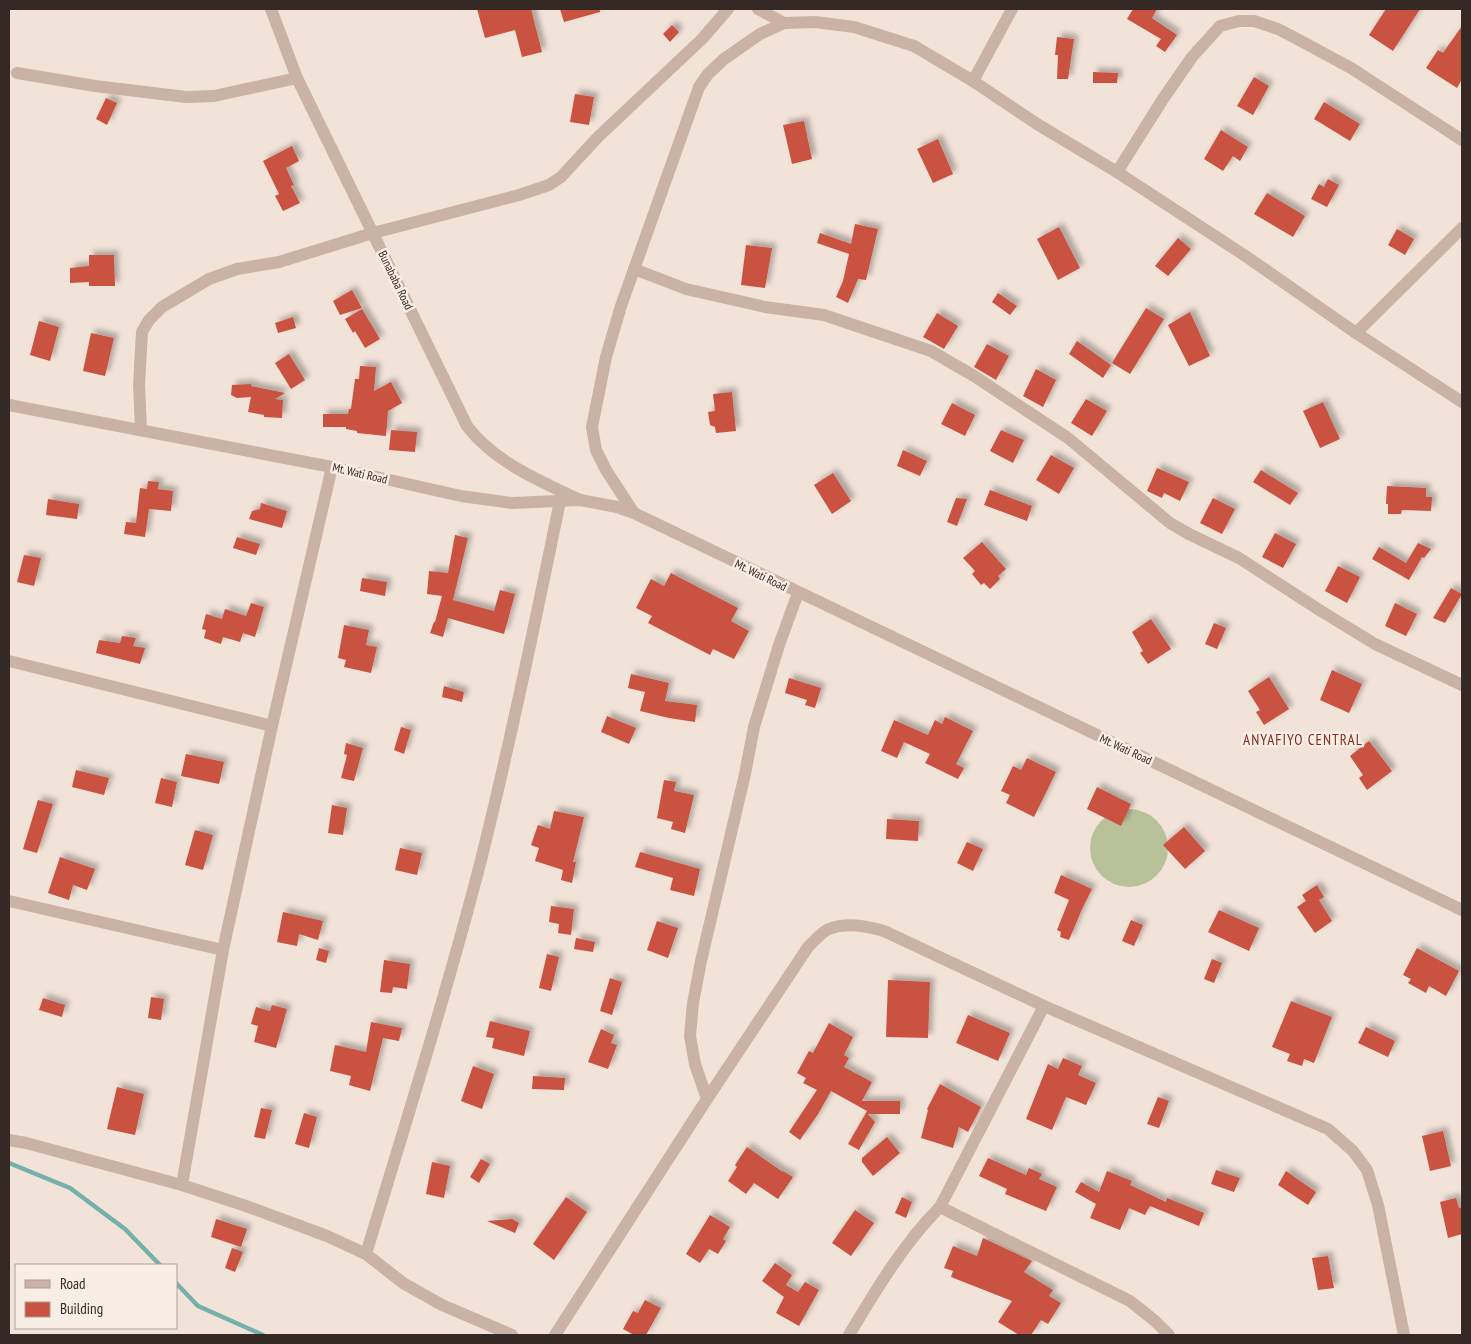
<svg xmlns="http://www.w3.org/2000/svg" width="1471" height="1344" font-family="'PT Sans Narrow',sans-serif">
	<defs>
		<filter id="shadow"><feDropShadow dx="4.5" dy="-4.5" stdDeviation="2.5" flood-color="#0004"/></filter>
	</defs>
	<rect width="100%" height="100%" fill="#f2e3d9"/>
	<circle fill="#b8c199" cx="1129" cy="848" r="39"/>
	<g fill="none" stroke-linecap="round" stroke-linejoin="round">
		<g stroke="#77afab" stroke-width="4.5">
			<path d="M9 1163 70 1188 125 1229 160 1265"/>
			<path d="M176 1283 198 1306 263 1335"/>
		</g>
	</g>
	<g fill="#c95240" filter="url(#shadow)">
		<path d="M477 9H531L542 52 522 57 515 30 485 38Z"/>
		<path d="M560 9H600V12L564 22Z"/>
		<path d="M1133 9H1157L1152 18 1177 35 1165 52 1156 46 1161 39 1127 19Z"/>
		<path d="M1386 9H1420L1393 51 1369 35Z"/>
		<path d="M672 25 679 32 670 42 663 34Z"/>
		<path d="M1462 26V79L1457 88 1426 68 1438 50 1443 53Z"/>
		<path d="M1057 37 1074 39 1068 79H1057L1058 55H1055Z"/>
		<path d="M1093 72 1118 73 1117 83H1093Z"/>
		<path d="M1254 77 1269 86 1253 115 1237 106Z"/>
		<path d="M575 94 594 97 589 125 570 122Z"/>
		<path d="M106 98 117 103 107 125 96 119Z"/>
		<path d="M1324 102 1360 124 1350 141 1314 119Z"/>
		<path d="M804 121 812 159 792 164 783 125Z"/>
		<path d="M1221 130 1248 147 1240 161 1233 156 1223 171 1204 159Z"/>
		<path d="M938 139 953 174 933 183 917 149Z"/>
		<path d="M292 146 299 161 286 168 294 185 291 186 300 203 283 211 275 196 279 194 263 161Z"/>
		<path d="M1328 179 1339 185 1327 207 1311 199 1319 184 1324 187Z"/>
		<path d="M1267 193 1305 216 1293 237 1254 214Z"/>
		<path d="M855 224 878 229 866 280 858 279 848 303 836 297 843 281 849 254 817 243 820 233 851 244Z"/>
		<path d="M1059 227 1080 268 1058 280 1037 239Z"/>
		<path d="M1397 229 1414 239 1405 255 1388 245Z"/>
		<path d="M1178 238 1191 249 1168 276 1155 266Z"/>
		<path d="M746 245 772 248 765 288 741 285Z"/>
		<path d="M89 255H114L115 286H89V282L70 283V268L89 266Z"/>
		<path d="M352 290 362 308 340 315 333 301Z"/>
		<path d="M998 293 1017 306 1010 315 992 302Z"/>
		<path d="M1146 308 1164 319 1130 374 1112 363Z"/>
		<path d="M362 309 380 339 365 348 355 331 353 333 345 319Z"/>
		<path d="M1190 312 1210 356 1189 366 1168 325Z"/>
		<path d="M937 313 958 326 944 349 923 337Z"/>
		<path d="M293 317 296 328 278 333 275 323Z"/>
		<path d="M39 321 59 327 50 361 30 355Z"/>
		<path d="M91 333 114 338 105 376 83 371Z"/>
		<path d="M1077 341 1111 365 1103 378 1069 354Z"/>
		<path d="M987 344 1009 356 996 380 974 367Z"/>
		<path d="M289 354 305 380 291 389 275 363Z"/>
		<path d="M360 366 376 367 374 391 391 382 402 403 388 411 386 436 357 433V431L346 429V427H323V414H348L349 409H351L355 379H359Z"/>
		<path d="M1036 369 1056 380 1043 407 1023 396Z"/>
		<path d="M251 384V386L285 393 275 399 283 400 282 418 264 417V415L248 412 251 397 237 398 231 395 232 385Z"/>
		<path d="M732 392 736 431 716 433 715 427 710 425 708 412 715 411 713 394Z"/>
		<path d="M1086 399 1107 411 1092 436 1071 423Z"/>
		<path d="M1323 402 1340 439 1320 448 1303 411Z"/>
		<path d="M952 403 975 415 965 436 941 424Z"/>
		<path d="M391 430 417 432 415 452 389 450Z"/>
		<path d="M1001 430 1024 440 1013 463 990 451Z"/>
		<path d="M903 450 927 461 920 476 897 466Z"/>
		<path d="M1051 455 1074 468 1059 494 1036 480Z"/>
		<path d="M1157 468 1189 482 1180 501 1164 493 1162 498 1147 491Z"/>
		<path d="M1261 470 1298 493 1290 505 1253 482Z"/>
		<path d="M833 473 851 501 832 514 814 485Z"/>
		<path d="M148 481 159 482 158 489 173 491 171 511 149 509 145 537 124 534 126 522 136 523 140 488 147 489Z"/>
		<path d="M1387 486 1426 488V497H1432L1431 511 1402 510 1401 514H1388V504H1386Z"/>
		<path d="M990 490 1032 506 1027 521 984 505Z"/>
		<path d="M956 498 967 499 957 526 947 522Z"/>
		<path d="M1213 498 1235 509 1222 534 1200 523Z"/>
		<path d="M48 499 79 504 77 519 46 515Z"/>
		<path d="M261 503 287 511 282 528 249 519 252 511 260 509Z"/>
		<path d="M1275 533 1296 544 1283 568 1262 557Z"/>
		<path d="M455 535 468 538 453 600 494 611 500 590 515 594 504 634 448 618 443 637 430 633 434 622H435L442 596 427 594 429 571 448 573Z"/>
		<path d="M237 537 260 544 256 555 233 548Z"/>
		<path d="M982 542 1006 569 998 576 1000 579 990 589 984 583 981 585 972 574 975 571 963 558Z"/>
		<path d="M1418 543 1431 549 1424 558 1422 557 1409 580 1372 559 1379 547 1406 563Z"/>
		<path d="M24 555 41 558 34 586 17 582Z"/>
		<path d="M1338 566 1360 577 1347 603 1325 591Z"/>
		<path d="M671 573 738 608 731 621 749 631 734 659 713 649 710 655 648 623 652 616 636 608 651 579 664 586Z"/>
		<path d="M362 578 387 582 385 596 360 591Z"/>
		<path d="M1451 588 1462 594 1445 623 1433 618Z"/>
		<path d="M251 603 264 607 255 637 243 633 240 642 223 637 221 644 204 638 206 630 202 629 206 614 222 619 225 609 246 616Z"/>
		<path d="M1395 603 1417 614 1406 636 1385 626Z"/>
		<path d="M1151 619 1171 649 1148 664 1140 653 1143 651 1132 632Z"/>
		<path d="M1214 623 1226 628 1217 649 1205 644Z"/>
		<path d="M344 625 369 630 366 645 377 647 371 673 344 667 346 660 338 658Z"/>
		<path d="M122 636 136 638 133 646 145 648 140 664 96 653 99 640 120 643Z"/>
		<path d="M1332 670 1362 684 1349 713 1320 700Z"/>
		<path d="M631 674 669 683 665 701 697 705 695 722 669 718 640 711 645 692 628 688Z"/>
		<path d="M1269 677 1289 709 1264 725 1256 712 1260 710 1248 691Z"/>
		<path d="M789 678 821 688 815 708 805 705 807 700 785 693Z"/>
		<path d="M444 686 464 692 462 702 442 697Z"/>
		<path d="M607 716 636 728 629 744 601 732Z"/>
		<path d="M945 717 973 731 956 764 964 768 958 779 925 763 930 754 904 742 897 758 881 751 894 720 928 735 935 720 942 724Z"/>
		<path d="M401 727 411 730 404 754 394 750Z"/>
		<path d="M1369 741 1392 771 1367 790 1359 778 1363 775 1350 756Z"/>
		<path d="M346 743 363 748 354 781 341 778 347 755 344 754Z"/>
		<path d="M186 754 224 762 219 784 181 776Z"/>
		<path d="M1027 758 1056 772 1034 817 1006 803 1010 795 1001 791 1013 766 1021 770Z"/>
		<path d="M76 770 109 778 104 795 72 787Z"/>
		<path d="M161 778 177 782 172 807 155 803Z"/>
		<path d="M664 780 676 782 674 791 694 795 685 833 671 829 673 822 657 818Z"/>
		<path d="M1097 787 1131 804 1121 826 1087 809Z"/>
		<path d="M38 800 53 804 37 853 23 849Z"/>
		<path d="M332 805 347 808 343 835 328 833Z"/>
		<path d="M554 811 584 817 573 862H576L572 883 561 880 563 870 535 861 539 848 531 845 538 825 550 829Z"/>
		<path d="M887 819 919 821 918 841 886 839Z"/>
		<path d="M1184 827 1205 851 1185 869 1163 845Z"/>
		<path d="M195 830 213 835 203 870 185 865Z"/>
		<path d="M967 842 983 849 973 871 957 863Z"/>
		<path d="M400 848 422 853 417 875 395 870Z"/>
		<path d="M640 852 700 869 694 896 670 890 673 878 635 867Z"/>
		<path d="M60 857 95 869 87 890 73 885 69 900 48 893Z"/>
		<path d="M1061 875 1092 889 1082 909 1069 940 1060 937 1061 932 1057 930 1069 900 1054 893Z"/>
		<path d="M1317 885 1324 897 1319 900 1332 921 1315 933 1297 907 1306 901 1302 895Z"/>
		<path d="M551 906 574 909 571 935 558 933 559 924 549 922Z"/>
		<path d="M1219 910 1259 928 1249 951 1208 932Z"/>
		<path d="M283 912 323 921 318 940 299 934 297 946 277 942Z"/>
		<path d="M1131 920 1143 925 1134 946 1122 941Z"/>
		<path d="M657 921 678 928 668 958 647 950Z"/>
		<path d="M576 938 595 942 593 952 574 949Z"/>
		<path d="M319 948 329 951 326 963 316 960Z"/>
		<path d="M1417 948 1459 971 1446 996 1429 986 1426 993 1408 983 1411 979 1403 975Z"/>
		<path d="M547 954 559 957 551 991 539 988Z"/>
		<path d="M1212 959 1222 963 1214 983 1204 979Z"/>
		<path d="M384 960 410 964 407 989 393 987 392 993 380 992Z"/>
		<path d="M610 978 622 982 612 1015 600 1011Z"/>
		<path d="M888 980 930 982 928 1038 886 1037Z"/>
		<path d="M151 997 164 999 161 1020 148 1018Z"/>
		<path d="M43 998 65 1005 62 1017 39 1010Z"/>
		<path d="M1291 1001 1332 1017 1314 1063 1304 1059 1302 1066 1287 1061 1290 1054 1272 1047Z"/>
		<path d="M272 1005 287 1009 276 1048 254 1042 258 1026 251 1024 256 1007 270 1011Z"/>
		<path d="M968 1015 1010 1033 998 1061 956 1043Z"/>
		<path d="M490 1021 530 1031 524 1056 492 1048 494 1038 486 1037Z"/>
		<path d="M371 1022 402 1028 399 1041 383 1038 370 1091 349 1085 351 1076 330 1071 335 1045 366 1052Z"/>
		<path d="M829 1023 853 1037 844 1055 849 1058 844 1067 872 1082 862 1101H900V1114H868L875 1122 859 1150 848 1144 867 1111 831 1091 818 1114 800 1140 789 1132 817 1090 803 1083 806 1078 797 1073 809 1051 813 1053Z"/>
		<path d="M1366 1027 1395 1041 1388 1057 1358 1043Z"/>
		<path d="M601 1029 614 1035 611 1043 617 1045 608 1069 588 1062Z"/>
		<path d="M1063 1058 1082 1066 1078 1075 1096 1083 1086 1105 1066 1097 1052 1130 1026 1119 1048 1064 1058 1069Z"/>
		<path d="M473 1066 494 1074 482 1109 461 1101Z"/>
		<path d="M533 1076 565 1078 564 1090 532 1089Z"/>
		<path d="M940 1084 981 1107 968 1132 959 1127 953 1148 921 1138 928 1110 927 1109Z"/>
		<path d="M117 1087 144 1094 135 1135 107 1129Z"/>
		<path d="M1158 1097 1169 1101 1159 1128 1147 1124Z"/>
		<path d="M261 1108 272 1110 265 1139 254 1137Z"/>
		<path d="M304 1113 317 1117 309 1148 295 1144Z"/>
		<path d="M1443 1131 1451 1166 1430 1171 1422 1136Z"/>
		<path d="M887 1137 900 1153 873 1176 862 1162V1158Z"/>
		<path d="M747 1147 783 1172V1171L793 1177 778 1199 754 1183 746 1194 728 1181 737 1167 735 1165Z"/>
		<path d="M988 1158 1026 1175 1029 1168 1042 1174 1039 1179 1057 1187 1046 1211 1005 1194 1007 1189 979 1176Z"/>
		<path d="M481 1159 490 1164 479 1183 470 1177Z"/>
		<path d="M432 1162 450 1166 444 1198 426 1194Z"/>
		<path d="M1216 1170 1240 1178 1234 1192 1211 1184Z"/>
		<path d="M1107 1171 1132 1181 1130 1185 1166 1202 1167 1198 1204 1213 1199 1226 1150 1206 1145 1215 1129 1208 1120 1230 1090 1218 1096 1204 1075 1192 1081 1182 1099 1192Z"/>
		<path d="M1286 1171 1316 1192 1308 1205 1278 1185Z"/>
		<path d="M566 1197 587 1212 554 1260 533 1244Z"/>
		<path d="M902 1197 912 1202 906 1218 895 1213Z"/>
		<path d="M1456 1198 1459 1208H1462V1234L1448 1238 1440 1202Z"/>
		<path d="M855 1210 874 1223 851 1256 832 1243Z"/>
		<path d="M710 1215 730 1227 723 1239 726 1241 718 1254 709 1249 700 1263 686 1254Z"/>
		<path d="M216 1219 247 1229 241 1247 211 1237Z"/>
		<path d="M512 1219 519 1223 515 1233 487 1221Z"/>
		<path d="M983 1238 1032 1261 1024 1272 1053 1290 1049 1296 1061 1303 1048 1324 1041 1320 1031 1335H1019L998 1322 1012 1301 951 1277 953 1271 944 1268 953 1246 977 1256Z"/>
		<path d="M232 1248 243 1252 235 1272 225 1268Z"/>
		<path d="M1328 1256 1334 1288 1318 1290 1312 1258Z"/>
		<path d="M775 1263 792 1275 786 1285 798 1292 805 1282 819 1290 799 1326 776 1313 784 1297 762 1281Z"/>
		<path d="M645 1300 661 1308 646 1335H634L623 1329 633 1311 638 1313Z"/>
	</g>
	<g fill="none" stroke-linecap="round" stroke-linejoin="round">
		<g stroke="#cab2a5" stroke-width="12">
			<path d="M271 9 297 78 467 426C494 462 540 481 580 500"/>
			<path d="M758 9 784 23"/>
			<path d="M17 73 95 86 186 97 214 96 297 78"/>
			<path d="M973 81 1012 9"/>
			<path d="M1117 172 1163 99 1192 57 1220 26 1239 21H1254L1278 29 1301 41 1351 68 1462 140"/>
			<path d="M634 269 686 289 765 307 824 315 931 351 974 376 1068 438 1170 523 1189 534 1239 558 1321 611 1375 644 1462 685"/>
			<path d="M1356 333 1462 228"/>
			<path d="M9 405 332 467 461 496 512 503 580 500 617 507 634 513 1462 910"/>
			<path d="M141 430 139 385 142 332 149 320 162 307 209 279 237 269 279 262 373 233 519 195 549 185 561 177 598 137 702 39 728 9"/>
			<path d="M634 513 606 470 596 450 592 427 606 357 621 306 699 87 708 74 724 59 760 34 784 23 815 22 854 27 914 46 973 81 1037 124 1117 172 1247 257 1356 333 1462 402"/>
			<path d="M9 661 272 726"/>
			<path d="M9 901 223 950"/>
			<path d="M707 1099 695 1064 690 1036 693 1003 701 961 745 774 754 727 779 645 798 593"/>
			<path d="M9 1140 26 1143 182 1185 246 1206 327 1236 366 1254 403 1283 442 1305 512 1335"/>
			<path d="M182 1185 223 950 272 726 332 467"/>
			<path d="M940 1207 1130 1301 1155 1321 1169 1335"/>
			<path d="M366 1254C405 1125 446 995 480 864 510 744 535 623 560 501"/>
			<path d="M555 1335 707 1099 808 947C814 941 822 932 829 929 847 922 866 926 884 931L1044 1006 1328 1129 1353 1151 1367 1170 1378 1205 1404 1335"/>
			<path d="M849 1335C876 1290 903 1244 940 1207L1044 1006"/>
		</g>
	</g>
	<g text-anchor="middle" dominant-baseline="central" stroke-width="5" stroke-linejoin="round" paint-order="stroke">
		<g font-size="12" fill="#352926" stroke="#f9eee5">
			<text transform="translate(396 280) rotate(64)">Bunababa Road</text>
			<text transform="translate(360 473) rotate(13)">Mt. Wati Road</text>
			<text transform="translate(761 575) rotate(26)">Mt. Wati Road</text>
			<text transform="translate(1126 749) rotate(25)">Mt. Wati Road</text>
		</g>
		<g font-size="15" letter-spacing="1" fill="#862b1e" stroke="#f9eee5">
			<text x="1303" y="739">ANYAFIYO CENTRAL</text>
		</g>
	</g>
	<rect width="1471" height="1344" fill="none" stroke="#352926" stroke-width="20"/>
	<rect x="15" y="1264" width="162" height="65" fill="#f9eee5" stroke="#ab9f99"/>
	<rect x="25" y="1280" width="25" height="8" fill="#cab2a5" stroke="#ab9f99"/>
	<text x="60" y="1289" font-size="15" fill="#352926">Road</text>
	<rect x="25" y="1302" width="25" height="15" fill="#c95240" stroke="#ab9f99"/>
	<text x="60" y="1314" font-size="15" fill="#352926">Building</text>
</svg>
